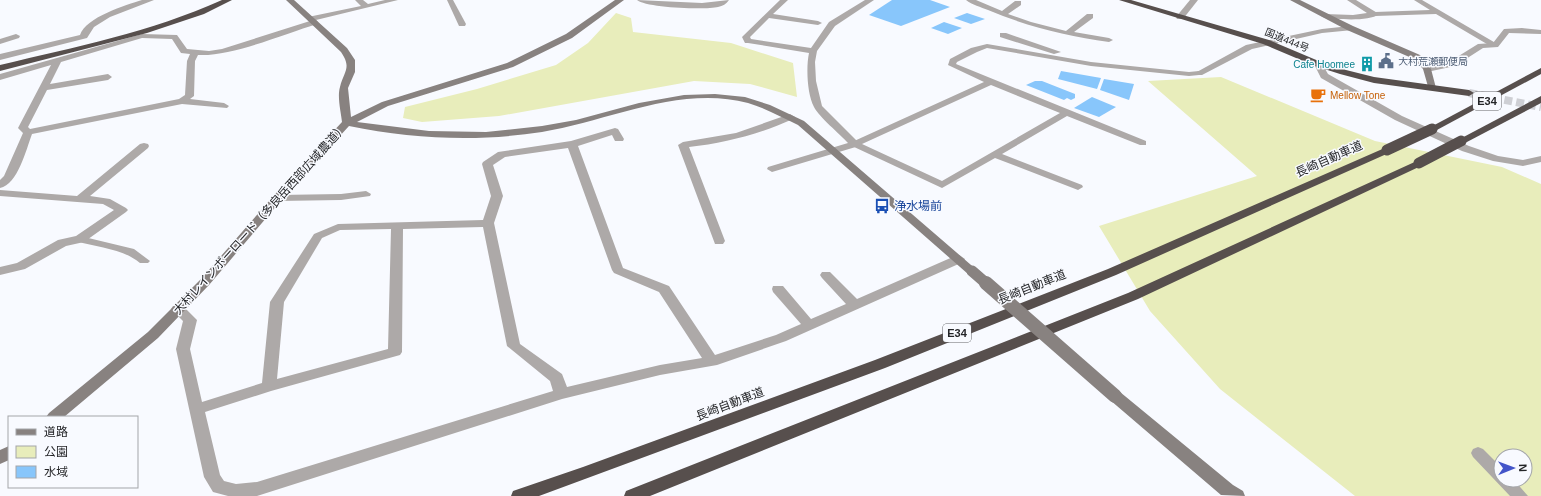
<svg xmlns="http://www.w3.org/2000/svg" width="1541" height="496" font-family="Helvetica,'Noto Sans JP',sans-serif">
	<rect width="100%" height="100%" fill="#f8faff"/>
	<g fill="#e8edbb" fill-rule="evenodd">
		<path d="M616 13 631 18 633 32 731 43 793 63 797 97 750 84 694 81 499 116 422 122 403 118 405 107 477 89 556 65 588 43Z"/>
		<path d="M1221 77 1375 141 1502 167 1541 184V496H1355L1220 389 1150 311 1099 226 1257 176 1148 81ZM1501 456H1525V480H1501Z"/>
	</g>
	<g fill="#88c6fb">
		<path d="M892 0H930L950 7 901 26 869 15Z"/>
		<path d="M967 13 985 19 971 24 954 18Z"/>
		<path d="M944 22 962 28 948 34 931 28Z"/>
		<path d="M1061 71 1101 78 1097 89 1058 79Z"/>
		<path d="M1104 79 1134 84 1129 100 1100 90Z"/>
		<path d="M1035 81H1042L1075 94V98L1071 100 1067 98 1064 100 1026 85Z"/>
		<path d="M1092 97 1116 107 1099 117 1074 108Z"/>
	</g>
	<g fill="none" stroke-linecap="round" stroke-linejoin="round">
		<path stroke="#cecfd4" stroke-width="8" stroke-dasharray="8 4" stroke-linecap="butt" d="M1469 93 1541 107"/>
		<g fill="#ada9a8" fill-rule="evenodd">
			<path d="M447 0H453L466 24 465 26H459Z"/>
			<path d="M1414 0H1422L1499 45 1492 47 1436 14 1375 16 1372 14 1375 12 1430 10Z"/>
			<path d="M1000 33H1006L1061 52 1054 54 1000 37Z"/>
			<path d="M987 44 1091 62 1189 72 1199 71 1203 73 1199 75 1189 76 1091 66 987 48 977 52 957 62 956 64 1146 141V145H1140L1067 116 1002 154 1082 185 1083 187 1078 190 995 158 942 188 852 146V142L984 82 948 65 950 59 971 48ZM991 85 1060 113 942 181 862 144Z"/>
			<path d="M80 236 134 249 150 261 148 263H140C122 248 98 248 76 241L75 239 76 237Z"/>
			<path d="M1478 447 1483 449 1501 467V480H1514L1528 496H1510L1473 457 1471 453 1473 449Z"/>
		</g>
		<g fill="#ada9a8" fill-rule="evenodd">
			<path d="M142 0H154L110 17 94 27 87 38 0 60V54L80 35C86 17 126 5 142 0Z"/>
			<path d="M355 0H363L368 4 385 0H398L316 20 318 22 317 24C284 34 231 57 198 55L195 61 194 96 190 99 224 103 229 106 227 108 182 104 32 134C26 150 18 184 0 188V180L4 176 23 133 18 128 51 65 0 80V74L142 34 177 35 187 49 209 51 222 49 310 21 307 19 308 17 361 6ZM142 38 172 39 181 53 190 54 187 61 185 95 179 99 30 129 28 127 47 90 108 80 112 77 108 74 50 84 61 62Z"/>
			<path d="M637 0 702 3 729 0C726 4 723 6 718 7 706 10 646 8 637 0Z"/>
			<path d="M780 0H788L773 14 818 21 822 23 818 25 769 18 750 37 751 39 811 48 829 22 865 0H874L835 26 817 51 815 62 816 81 822 106 860 144 859 146 772 172 767 169 768 167 848 143C840 134 819 117 814 107 807 94 806 67 809 53L748 43H745L742 37Z"/>
			<path d="M966 0H976L1002 11 1015 1H1021V5L1008 14 1031 22 1066 31 1087 14H1093V18L1074 32 1109 38 1113 40 1109 42C1067 36 1028 27 988 10 981 7 972 5 966 0Z"/>
			<path d="M1190 0H1198L1183 19H1177L1176 17Z"/>
			<path d="M1347 0H1356L1379 14C1369 22 1338 19 1325 18L1321 16 1325 14 1353 15 1367 13Z"/>
			<path d="M1350 26H1353V30L1322 33 1252 49 1202 75H1196L1195 73 1246 45 1322 29Z"/>
			<path d="M1522 28 1541 30V34L1509 33 1498 47 1483 48 1455 66 1427 72 1423 69 1424 67 1449 62 1478 44 1493 43 1504 29Z"/>
			<path d="M16 34 20 36 19 38 0 44V39Z"/>
			<path d="M1318 61 1321 62 1328 74 1402 116 1469 146 1498 156 1523 160 1541 156V162L1523 166 1493 161 1462 151 1395 120 1321 78 1314 64Z"/>
			<path d="M790 114 795 117 793 119C760 134 725 143 689 147L725 241 723 244H715L678 145 683 142 736 133Z"/>
			<path d="M615 128 618 129 624 139 623 141H615L612 135 578 146 623 268 669 286 715 355 776 335 801 324 773 292 772 289 773 286H783L811 319 846 304 822 278 820 275 822 272H830L857 299 955 256 959 255 965 259 963 262 786 341 717 365 660 375 562 399 257 496H228L213 492 204 477 176 349 183 321 171 309 173 306H183L197 320 190 349 202 402 262 383 270 302 314 234 338 224 483 220 491 196 482 164 483 162 498 152 571 141ZM568 148 612 270 614 273 659 292 702 358 660 365 567 387 562 374 520 344 494 223 503 196 493 165 505 157ZM483 227 507 346 550 381 553 391 257 482 236 484 224 481 220 475 205 412 271 391 400 355 402 352 403 229ZM391 229 388 349 277 379 284 302 322 238 340 230Z"/>
			<path d="M144 143 148 144 149 146 148 148 90 196 110 199 126 208 128 210 126 212 84 242 66 246 25 269 0 275V267L17 263 58 240 76 236 114 210 103 204 0 196V190L77 196 140 144Z"/>
			<path d="M366 191 371 194 370 196 341 200 278 201 272 198 278 195 341 194Z"/>
		</g>
		<g fill="#888280" fill-rule="evenodd">
			<path d="M286 0H294L347 48 355 60V72L348 88 351 117 382 102 507 63 566 34 615 0H624L572 38 513 67 388 106 357 122 429 131 486 132 542 126 576 120 639 103 684 95 715 94 745 97 770 105 804 121 978 271 976 274H968L798 125C781 117 765 108 748 103 679 85 609 121 542 132 478 142 413 139 349 126L285 196 209 285 158 338 64 417H46L49 413 148 332 201 279 277 192 342 122C341 112 337 97 340 87 344 71 352 68 341 52Z"/>
			<path d="M1290 0H1300L1353 26 1420 55 1431 69 1436 88 1435 90H1429L1423 69 1414 59 1347 30Z"/>
			<path d="M1115 390 1120 392 1233 485 1243 491 1245 496 1221 495 1110 400 1108 396 1110 392Z"/>
			<path d="M9 446V460L0 464V450Z"/>
		</g>
		<g fill="#574f4d" fill-rule="evenodd">
			<path d="M222 0H232L204 14 147 33 0 71V65C75 47 151 32 222 0Z"/>
			<path d="M1119 0H1131L1269 40 1321 62 1346 70 1374 77 1469 90 1474 93 1469 96 1374 83 1340 74 1315 66 1263 44Z"/>
			<path d="M1541 68V74L1435 131 1432 132 1427 129Z"/>
			<path d="M1541 96V103L1465 143 1461 144 1456 141Z"/>
			<path d="M1387 147 1392 150 1391 152 1116 275 885 368 539 496H511L513 491 583 467 875 360 1108 269Z"/>
			<path d="M1419 160 1423 161 1424 163 1423 165 1138 299 650 496H624L626 491 1128 293Z"/>
		</g>
		<path stroke="#888280" stroke-width="11" d="M972 271 987 284"/>
		<path stroke="#888280" stroke-width="14" d="M986 283 1115 396"/>
		<g stroke="#574f4d" stroke-width="11">
			<path d="M1387 150 1432 129"/>
			<path d="M1419 163 1461 141"/>
		</g>
	</g>
	<defs>
		<symbol id="civic-bare" viewBox="-9 -9 18 18"><path d="M-.6-6.5H3V-4.5H.6V-3L4-1V1h2V6H-6V1h2V-1L-.6-3ZM-1.2 2.5V6h2.4V2.5Z" fill="#5c6f8a" stroke="#f8faff" stroke-width="2.5" paint-order="stroke"/></symbol>
		<symbol id="building-bare" viewBox="-9 -9 18 18"><path d="M-4-6H4V6H1V3H-1V6H-4ZM-2.5-4.3h1.7v1.8h-1.7ZM.8-4.3h1.7v1.8H.8ZM-2.5-1h1.7V.8h-1.7ZM.8-1h1.7V.8H.8Z" fill="#0f9aa8" stroke="#f8faff" stroke-width="2.5" paint-order="stroke"/></symbol>
		<symbol id="cafe-bare" viewBox="-9 -9 18 18"><path d="M-5.5-4.5H6V0H3Q3 3.5 0 3.5H-2.5Q-5.5 3.5-5.5 0ZM3-3.2v2h1.7v-2ZM-6 4.5H4V6H-6Z" fill="#e8710a" stroke="#f8faff" stroke-width="2.5" paint-order="stroke"/></symbol>
		<symbol id="bus-bare" viewBox="-9 -9 18 18"><path d="M-5-6H5V4H4V6H2V4H-2V6H-4V4H-5ZM-3.5-4V0h7V-4ZM-3.5 1.2v1.5H-2V1.2ZM2 1.2v1.5H3.5V1.2Z" fill="#1a4fb4" stroke="#f8faff" stroke-width="2.5" paint-order="stroke"/></symbol>
	</defs>
	<g fill-rule="evenodd">
		<use href="#civic-bare" x="1375" y="50" width="22" height="22"/>
		<use href="#building-bare" x="1356" y="53" width="22" height="22"/>
		<use href="#cafe-bare" x="1307" y="84" width="22" height="22"/>
		<use href="#bus-bare" x="871" y="195" width="22" height="22"/>
	</g>
	<g text-anchor="middle" dominant-baseline="central" stroke-width="3" stroke-linejoin="round" paint-order="stroke">
		<g font-size="10" fill="#242528" stroke="#f8faff">
			<text transform="translate(1287 40) rotate(22)">国道444号</text>
		</g>
		<g font-size="10" fill="#4e5e75" stroke="#f8faff" text-anchor="start">
			<text x="1398" y="61">大村荒瀬郵便局</text>
		</g>
		<g font-size="10" fill="#0d838f" stroke="#f8faff" text-anchor="end">
			<text x="1355" y="64">Cafe Hoomee</text>
		</g>
		<g font-size="10" fill="#c56008" stroke="#f8faff" text-anchor="start">
			<text x="1330" y="95">Mellow Tone</text>
		</g>
		<g fill="#f8faff" stroke="#646568" stroke-width="1">
			<rect x="1473" y="92" width="28" height="18" rx="3"/>
			<rect x="943" y="324" width="28" height="18" rx="3"/>
		</g>
		<g font-size="11" font-weight="bold" fill="#242528">
			<text x="1487" y="101">E34</text>
			<text x="957" y="333">E34</text>
		</g>
		<g font-size="12" fill="#242528" stroke="#f8faff">
			<text transform="translate(1329 159) rotate(-24)">長崎自動車道</text>
			<text transform="translate(260 219) rotate(-48)">大村レインボーロード（多良岳西部広域農道）</text>
			<text transform="translate(1032 287) rotate(-22)">長崎自動車道</text>
			<text transform="translate(730 404) rotate(-21)">長崎自動車道</text>
		</g>
		<g font-size="12" fill="#164399" stroke="#f8faff" text-anchor="start">
			<text x="894" y="206">浄水場前</text>
		</g>
	</g>
	<rect x="8" y="416" width="130" height="72" fill="#f8faff" stroke="#a3a5a9"/>
	<rect x="16" y="429" width="20" height="6" fill="#888280" stroke="#a3a5a9"/>
	<text x="44" y="436" font-size="12" fill="#242528">道路</text>
	<rect x="16" y="446" width="20" height="12" fill="#e8edbb" stroke="#a3a5a9"/>
	<text x="44" y="456" font-size="12" fill="#242528">公園</text>
	<rect x="16" y="466" width="20" height="12" fill="#88c6fb" stroke="#a3a5a9"/>
	<text x="44" y="476" font-size="12" fill="#242528">水域</text>
	<g transform="translate(1513 468) rotate(89)"><circle r="19" fill="#f8faff" stroke="#a3a5a9"/>
	<path d="M0-3L7 15L0 10L-7 15Z" fill="#4355c9"/>
	<text y="-6" font-size="11" font-weight="bold" text-anchor="middle" fill="#242528">N</text>
	</g>
</svg>
